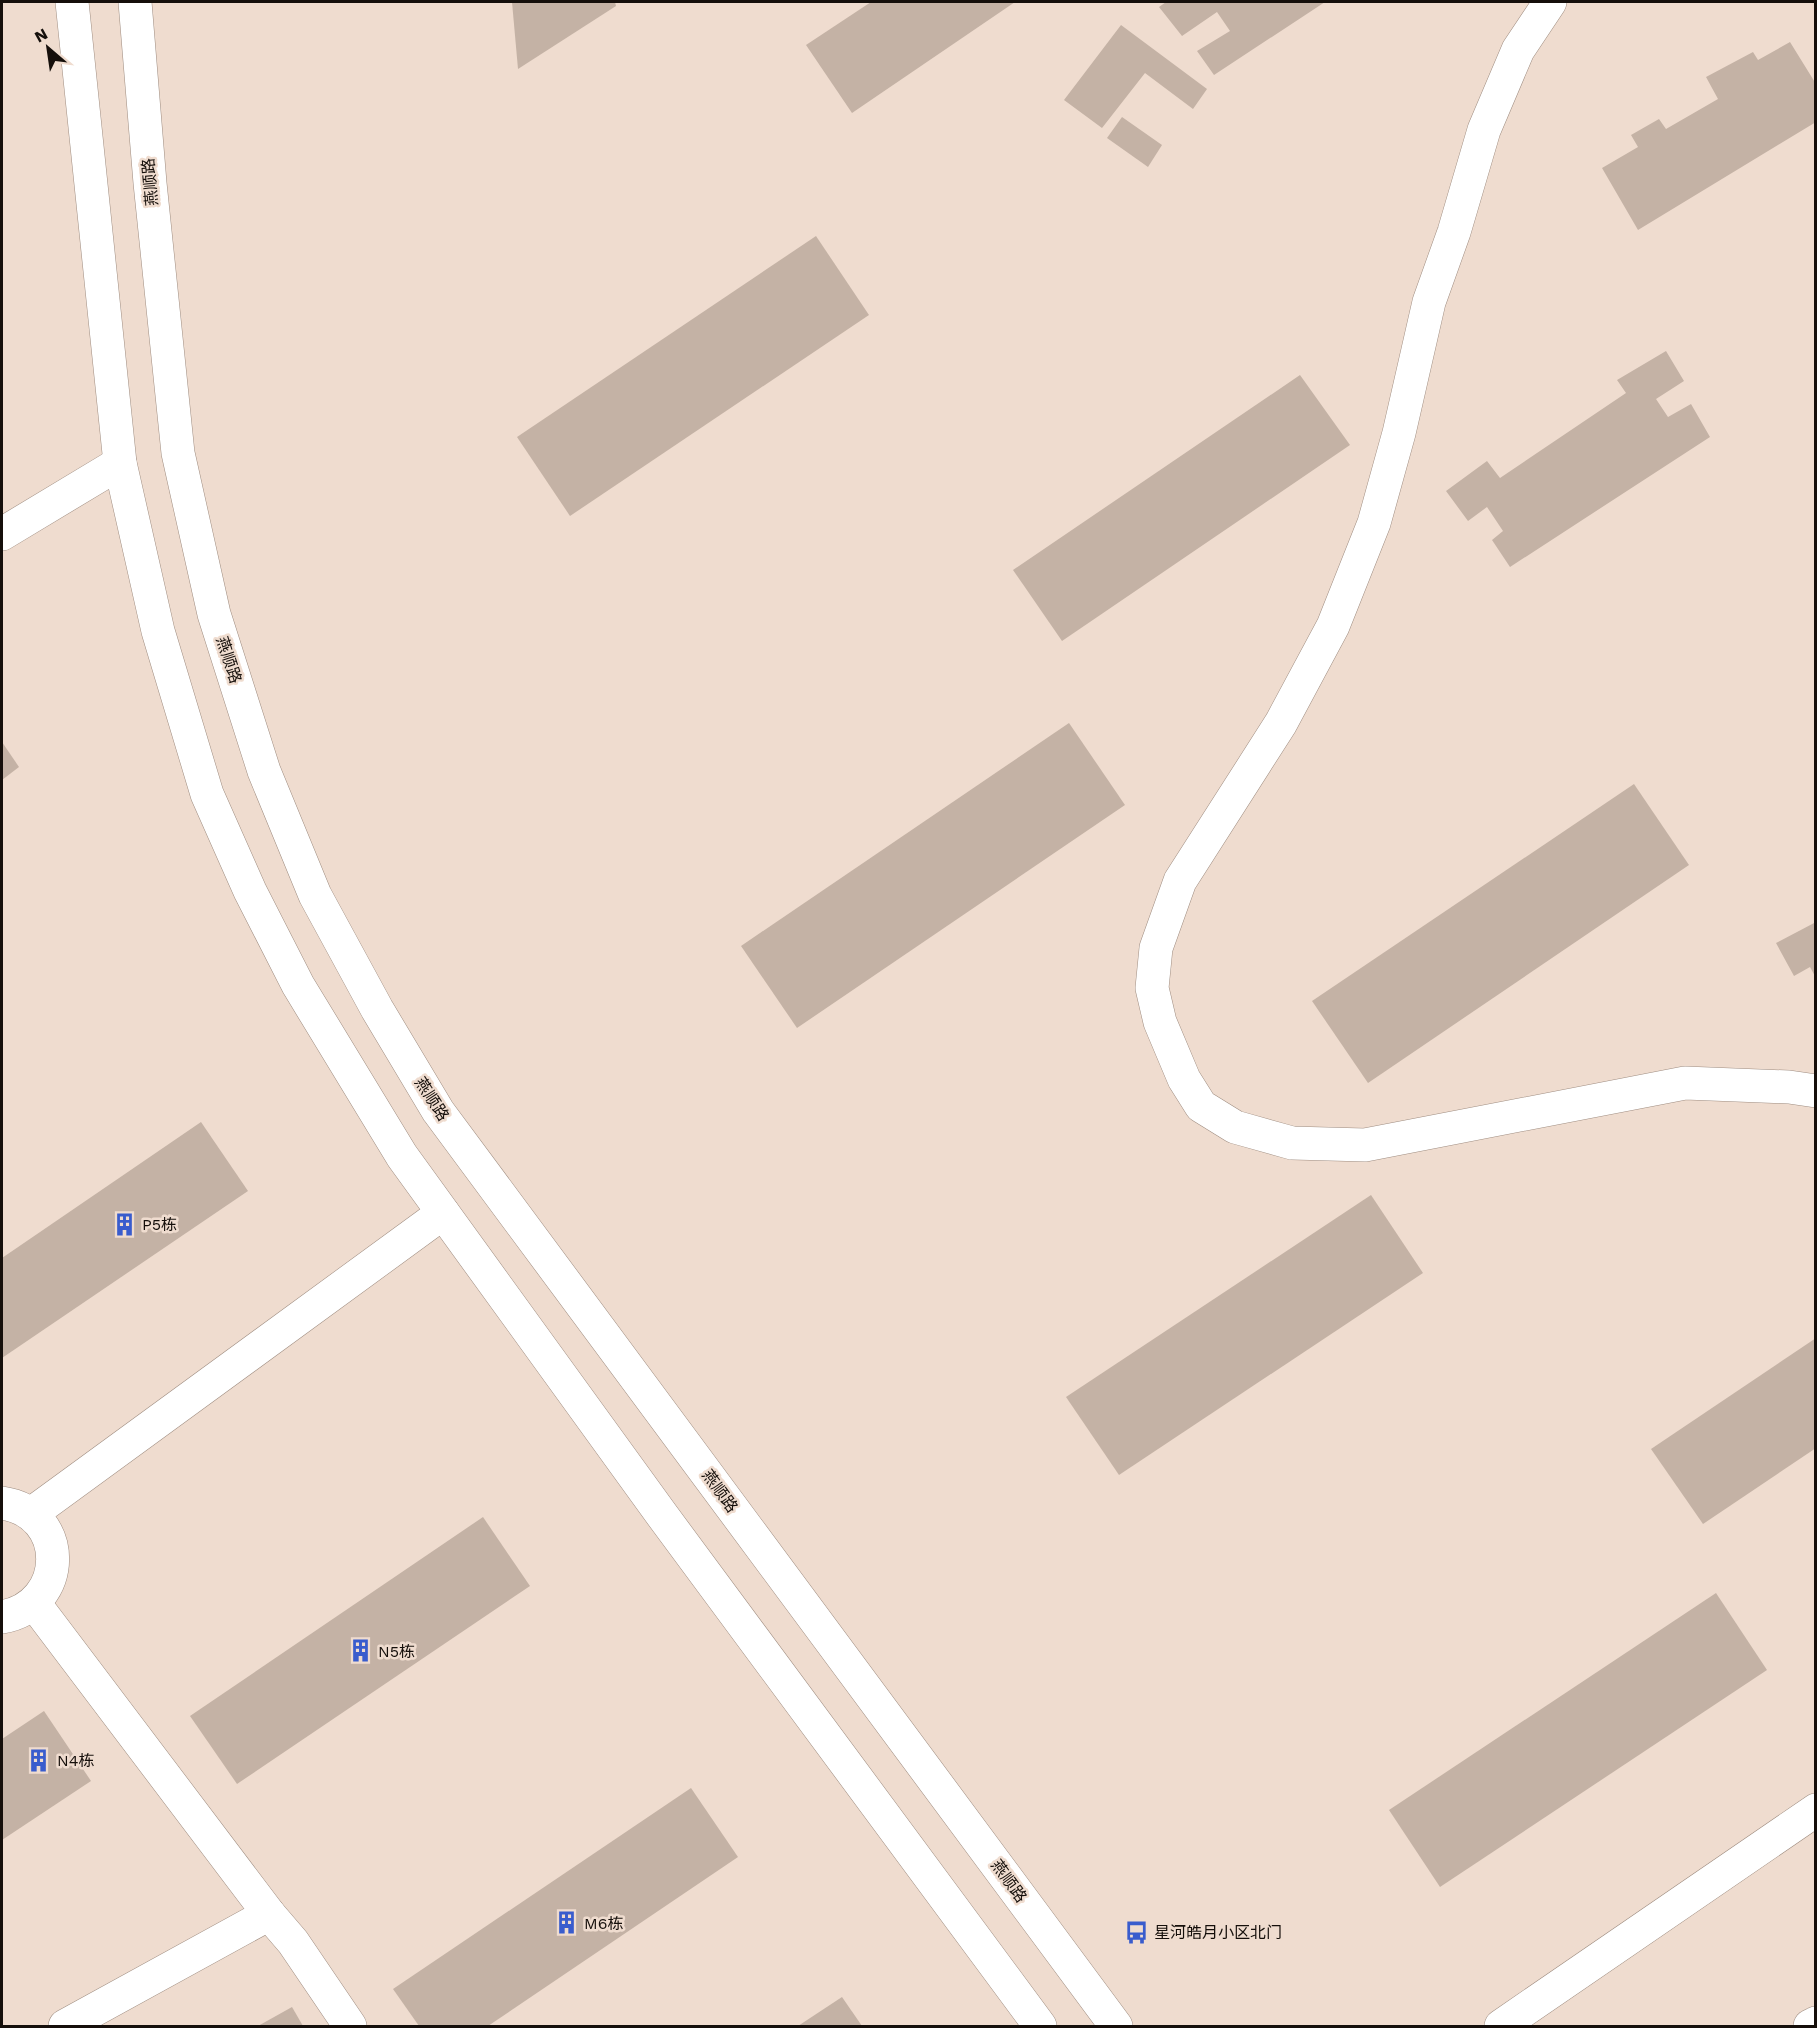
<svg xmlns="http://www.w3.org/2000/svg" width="1817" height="2028" font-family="'Work Sans','Noto Sans SC',sans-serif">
	<rect width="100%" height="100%" fill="#efdccf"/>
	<g fill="#c4b2a5">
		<path d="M512 2H615L616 6 518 69Z"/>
		<path d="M871 2H1015L852 113 806 45Z"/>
		<path d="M1166 2H1325L1214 75 1197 51 1230 31 1217 12 1182 36 1159 7Z"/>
		<path d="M1121 25 1207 89 1193 109 1145 73 1102 128 1064 100Z"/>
		<path d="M1790 42 1816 84V122L1638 230 1602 168 1638 147 1631 135 1659 119 1666 129 1718 99 1706 77 1753 52 1758 60Z"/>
		<path d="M1122 117 1162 145 1148 167 1107 138Z"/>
		<path d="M816 236 869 315 570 516 517 437Z"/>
		<path d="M1666 351 1684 381 1656 399 1668 417 1691 404 1710 437 1510 567 1492 540 1503 531 1487 507 1468 521 1446 491 1487 461 1500 478 1626 393 1617 380Z"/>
		<path d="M1300 375 1350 445 1062 641 1013 570Z"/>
		<path d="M1069 723 1125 805 797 1028 741 946Z"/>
		<path d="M2 742 19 767 2 780Z"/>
		<path d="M1634 784 1689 865 1368 1083 1312 1001Z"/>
		<path d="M1816 922V978L1810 967 1794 976 1776 943Z"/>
		<path d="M201 1122 248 1191 2 1358V1258Z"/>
		<path d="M1371 1195 1423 1273 1119 1475 1066 1397Z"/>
		<path d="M1816 1338V1448L1703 1524 1651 1449Z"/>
		<path d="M483 1517 530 1586 237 1784 190 1716Z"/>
		<path d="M1716 1593 1767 1670 1440 1887 1389 1810Z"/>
		<path d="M44 1711 91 1781 2 1840V1739Z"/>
		<path d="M691 1788 738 1857 488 2026H419L393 1989Z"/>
		<path d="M842 1997 862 2026H798Z"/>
		<path d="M292 2007 303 2026H258Z"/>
	</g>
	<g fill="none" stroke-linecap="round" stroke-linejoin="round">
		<defs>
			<g id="minor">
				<path d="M1550 2 1518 50 1484 130 1454 232 1429 302 1399 433 1374 523 1333 626 1281 723 1180 881 1156 948 1152 988 1160 1022 1184 1079 1201 1106 1235 1127 1292 1143 1365 1145 1685 1083 1789 1087 1816 1091"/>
				<path d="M2 534 120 463"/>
				<path d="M2 1503C70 1513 69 1605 2 1617"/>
				<path d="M31 1514 443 1213"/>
				<path d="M34 1603 269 1914 293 1942 350 2026"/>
				<path d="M65 2026 269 1914"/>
				<path d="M1501 2026 1816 1810"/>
				<path d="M1810 2026 1816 2023"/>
			</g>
			<g id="major">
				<path d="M72 2 120 463 158 631 207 794 250 891 298 985 402 1156 662 1515 1040 2026"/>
				<path d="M135 2 150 183 178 453 214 614 264 771 315 895 377 1009 438 1111 1116 2026"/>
			</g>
		</defs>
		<use href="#minor" stroke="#9f8d81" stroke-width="34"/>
		<use href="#major" stroke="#9f8d81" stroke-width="34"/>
		<use href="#minor" stroke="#fff" stroke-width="33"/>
		<use href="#major" stroke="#fff" stroke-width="33"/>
	</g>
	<defs>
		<symbol id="building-bare" viewBox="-9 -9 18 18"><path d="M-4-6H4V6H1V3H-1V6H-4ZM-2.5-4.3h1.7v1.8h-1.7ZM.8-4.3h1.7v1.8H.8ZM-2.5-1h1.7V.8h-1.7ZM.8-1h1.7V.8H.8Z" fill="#395ccd" stroke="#efdccf" stroke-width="2.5" paint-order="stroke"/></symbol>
		<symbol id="bus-bare" viewBox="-9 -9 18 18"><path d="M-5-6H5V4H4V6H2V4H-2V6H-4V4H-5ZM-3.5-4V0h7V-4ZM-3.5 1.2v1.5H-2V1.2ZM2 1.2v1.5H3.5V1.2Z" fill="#395ccd" stroke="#efdccf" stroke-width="2.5" paint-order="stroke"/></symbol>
	</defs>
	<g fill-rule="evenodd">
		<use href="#building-bare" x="108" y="1208" width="33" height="33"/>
		<use href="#building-bare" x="344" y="1634" width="33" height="33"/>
		<use href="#building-bare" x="22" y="1744" width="33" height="33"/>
		<use href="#building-bare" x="550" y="1906" width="33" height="33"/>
		<use href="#bus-bare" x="1120" y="1916" width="33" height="33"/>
	</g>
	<g text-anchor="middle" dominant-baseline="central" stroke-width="5" stroke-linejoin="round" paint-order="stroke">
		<g font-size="16" fill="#150f0b" stroke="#efdccf">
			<text transform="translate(150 182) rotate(-95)">燕顺路</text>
			<text transform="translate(229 660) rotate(72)">燕顺路</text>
			<text transform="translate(432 1099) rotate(57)">燕顺路</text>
			<text transform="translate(720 1491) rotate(54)">燕顺路</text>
			<text transform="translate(1009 1881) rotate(54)">燕顺路</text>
		</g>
		<g font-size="16" fill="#150f0b" stroke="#efdccf" text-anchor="start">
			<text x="142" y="1224">P5栋</text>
			<text x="378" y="1651">N5栋</text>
			<text x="57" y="1760">N4栋</text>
			<text x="584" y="1923">M6栋</text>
			<text x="1154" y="1932">星河皓月小区北门</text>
		</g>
	</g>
	<rect width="1817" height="2028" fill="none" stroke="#150f0b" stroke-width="6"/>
	<g transform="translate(48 48) rotate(331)" stroke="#efdccf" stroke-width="4.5" paint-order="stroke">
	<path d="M0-4.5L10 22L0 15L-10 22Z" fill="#150f0b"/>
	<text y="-9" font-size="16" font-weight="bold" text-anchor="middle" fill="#150f0b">N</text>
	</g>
</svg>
